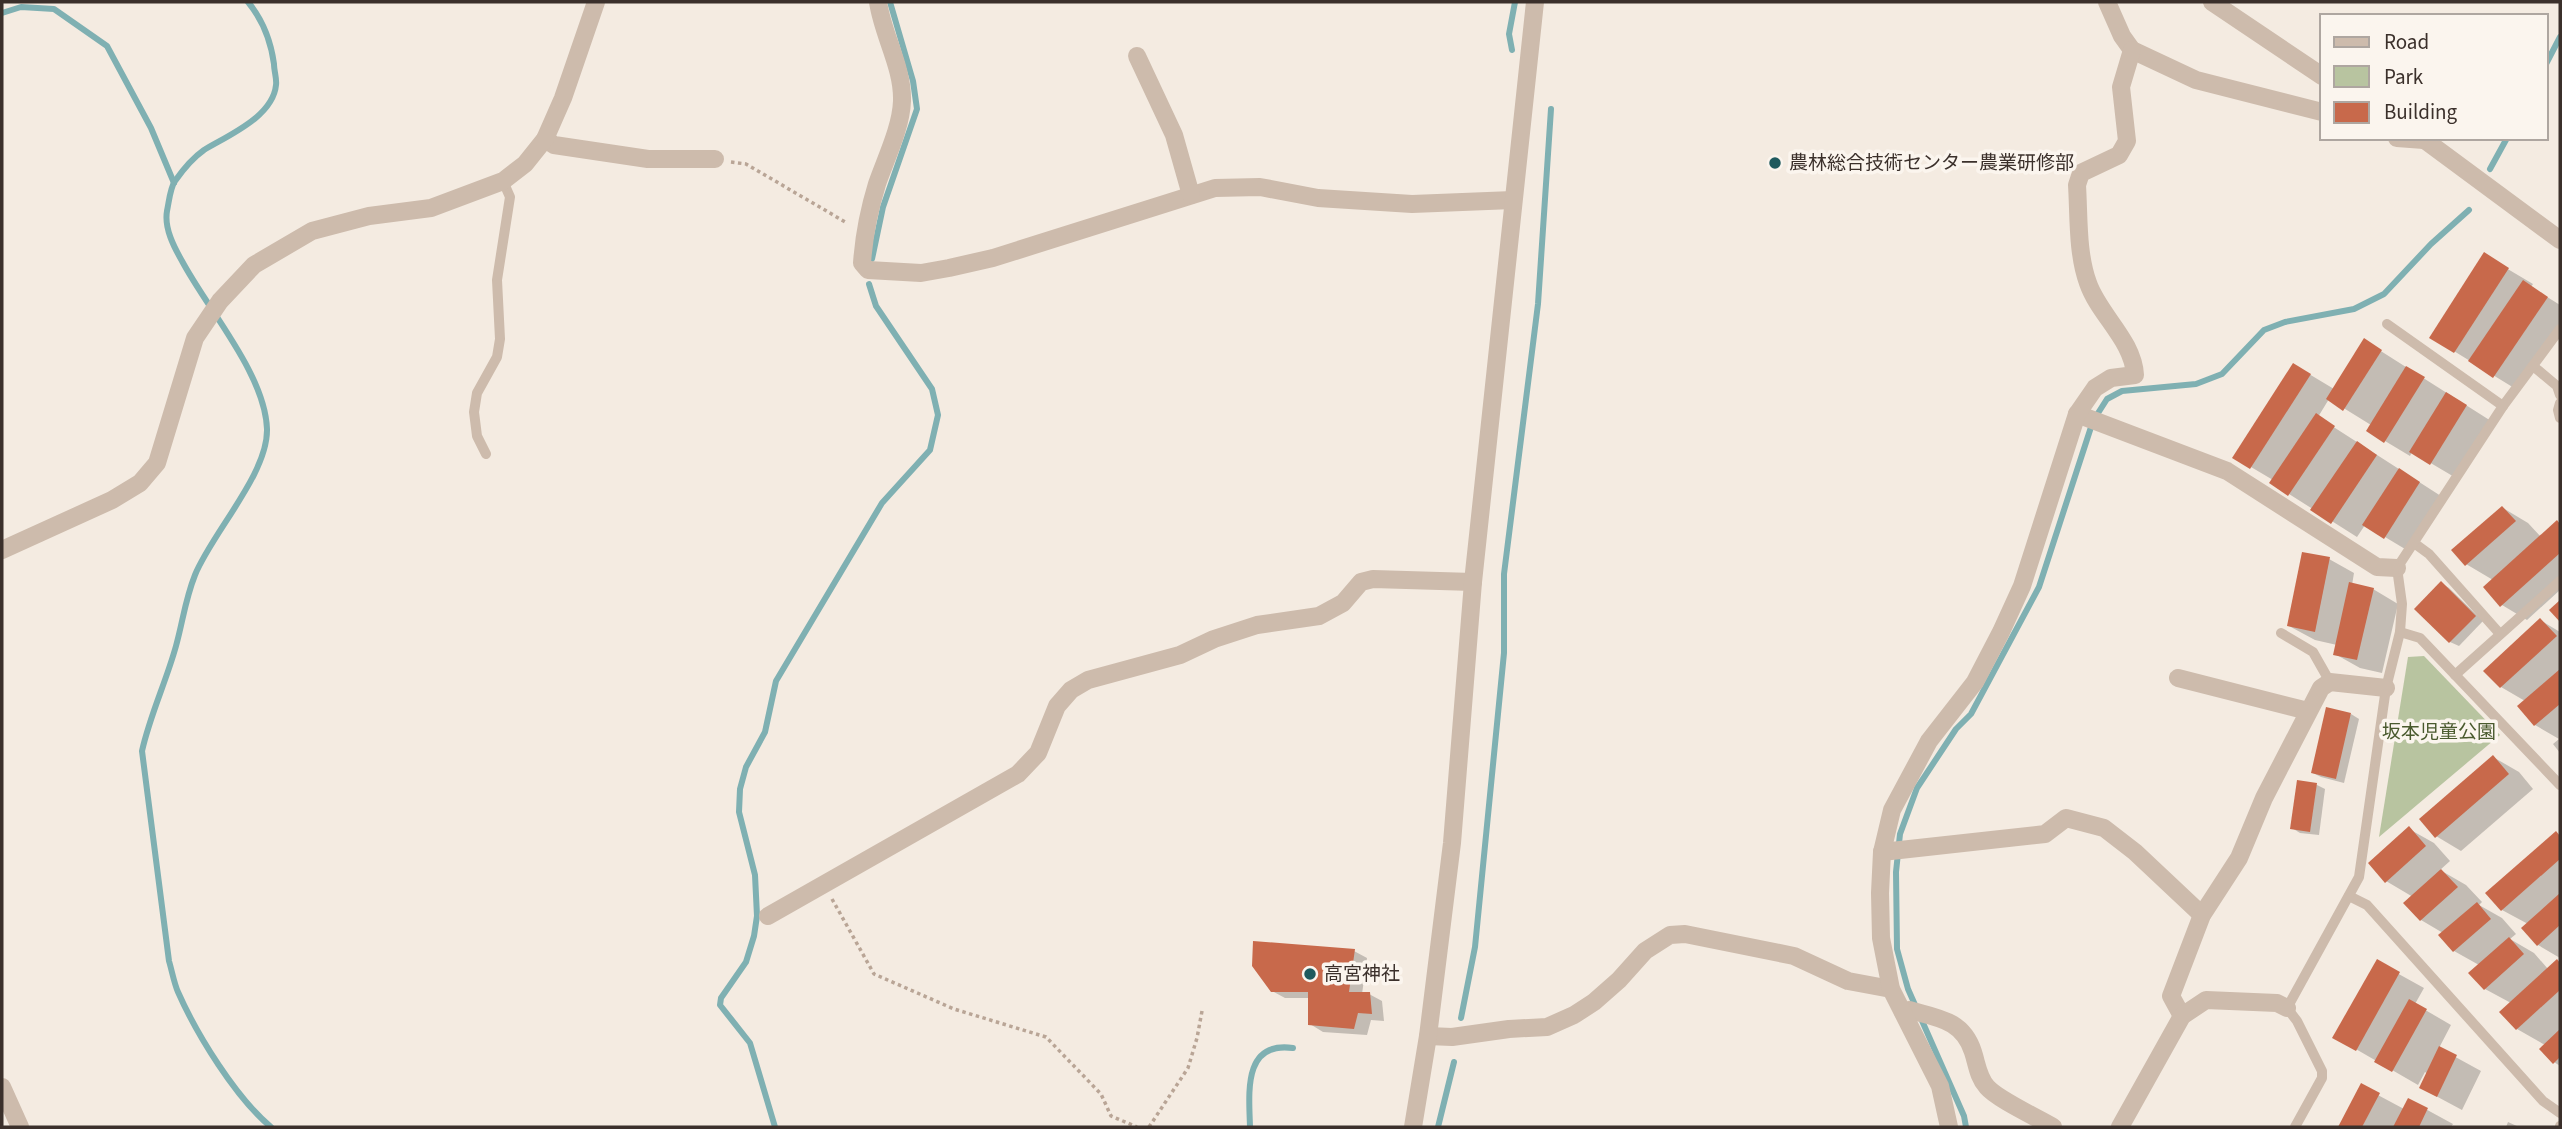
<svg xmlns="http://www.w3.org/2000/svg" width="2562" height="1129" font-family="'Source Sans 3','Noto Sans JP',sans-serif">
	<rect width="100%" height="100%" fill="#f4ebe1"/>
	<path fill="#b8c4a0" d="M2424 656 2500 735 2379 837 2408 657Z"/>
	<g fill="#0003">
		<path d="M2484 255 2533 284 2531 287 2560 305V331L2519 391 2431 337Z"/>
		<path d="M2365 341 2491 421 2456 478 2412 452 2410 456 2385 441 2368 431 2371 425 2329 399 2318 417 2444 498 2410 552 2365 525 2357 537 2289 494 2273 480 2251 467 2294 365 2334 389Z"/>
		<path d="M2503 508 2528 523 2541 537 2557 523 2560 525V590L2527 620 2502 605 2493 580 2466 564Z"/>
		<path d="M2329 559 2354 573 2352 585 2373 589 2398 604 2382 673 2360 668 2335 654 2337 645 2315 640 2289 626Z"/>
		<path d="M2441 583 2449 588 2483 621 2459 646 2450 642Z"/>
		<path d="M2540 620 2560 632V753L2553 744 2559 739 2535 725 2525 701 2501 687Z"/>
		<path d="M2351 714 2359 719 2344 783 2321 777 2313 773Z"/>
		<path d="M2493 757 2519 772 2533 789 2461 851 2436 836Z"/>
		<path d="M2299 782 2317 785 2325 789 2319 835 2300 833 2292 828Z"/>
		<path d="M2409 829 2434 843 2450 861 2440 870 2466 885 2482 902 2479 905 2502 918 2516 934 2510 939 2534 953 2548 969 2557 961 2560 963V1066L2554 1062 2545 1045 2517 1029 2502 1012 2511 1003 2485 989 2479 965 2454 951 2443 933 2421 920 2413 897 2386 881Z"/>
		<path d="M2556 833 2560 836V958L2538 945 2528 924 2502 910Z"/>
		<path d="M1354 951 1367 958 1362 994H1369L1382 1001 1384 1021 1371 1020 1367 1035 1323 1032 1310 1024V998H1285L1272 991Z"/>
		<path d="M2377 962 2424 988 2415 1004 2451 1025 2439 1048 2481 1071 2462 1110 2421 1088 2428 1074 2425 1072 2418 1085 2335 1037Z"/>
		<path d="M2361 1086 2404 1109 2409 1100 2453 1124 2451 1127H2340Z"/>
		<path d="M2508 1122 2519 1127H2506Z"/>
	</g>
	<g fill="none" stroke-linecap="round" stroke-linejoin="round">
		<g stroke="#7fb0b2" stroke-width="6">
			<path d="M248 2C262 19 271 42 274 64 274 71 277 79 276 85 273 117 227 136 204 150 194 157 182 171 175 181 170 188 169 202 167 211 164 228 174 247 182 261 208 310 265 374 267 429 268 474 212 533 195 575 185 600 183 621 176 646 166 682 150 715 142 751L169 961C172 971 174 983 178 992 197 1035 236 1098 271 1127"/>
			<path d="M2 13 21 7 54 9 107 46 151 128 174 183"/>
			<path d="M1512 50 1509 34 1515 2"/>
			<path d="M2546 64 2560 37"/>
			<path d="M2490 169 2507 138"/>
			<path d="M872 259 883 207 917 109 913 81 890 2"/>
			<path d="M1461 1018 1475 947 1504 653V574L1538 304 1551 109"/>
			<path d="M775 1127 750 1043 720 1005 721 998 746 962 754 936 757 916 755 875 739 812 740 789 746 767 765 732 776 681 882 503 930 450 938 415 932 389 876 306 869 284"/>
			<path d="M1250 1127C1249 1092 1243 1041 1293 1048"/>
			<path d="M1438 1127 1454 1062"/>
			<path d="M1966 1127 1964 1116 1908 989 1897 949 1896 872 1900 834 1917 788 1956 729 1971 714 2039 587 2093 421 2107 399 2122 391 2196 384 2222 374 2264 330 2285 322 2354 309 2384 294 2431 244 2469 210"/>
		</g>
	</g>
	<g fill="#c8694b">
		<path d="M2484 252 2509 268 2454 353 2429 338Z"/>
		<path d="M2523 280 2548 297 2493 378 2468 361Z"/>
		<path d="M2364 338 2382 350 2343 411 2326 399Z"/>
		<path d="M2293 363 2311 374 2250 469 2232 458Z"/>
		<path d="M2406 366 2425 377 2384 443 2366 431Z"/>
		<path d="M2446 392 2467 405 2430 465 2409 452Z"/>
		<path d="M2316 413 2335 426 2288 496 2269 483Z"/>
		<path d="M2357 441 2377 455 2331 524 2310 510Z"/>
		<path d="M2399 468 2420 482 2384 539 2362 525Z"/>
		<path d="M2502 506 2516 521 2465 566 2451 550Z"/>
		<path d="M2557 520 2560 524V553L2500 607 2483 587Z"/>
		<path d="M2302 552 2330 557 2315 632 2287 626Z"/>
		<path d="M2441 581 2476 616 2449 643 2414 609Z"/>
		<path d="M2349 582 2374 588 2357 660 2333 655Z"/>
		<path d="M2560 600V622L2549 610Z"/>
		<path d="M2540 618 2557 636 2500 688 2483 671Z"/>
		<path d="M2560 669V704L2534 726 2517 706Z"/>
		<path d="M2326 707 2351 713 2336 779 2311 773Z"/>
		<path d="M2493 755 2509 774 2435 838 2419 819Z"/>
		<path d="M2297 780 2317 783 2310 832 2290 829Z"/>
		<path d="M2409 826 2426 846 2385 883 2368 863Z"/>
		<path d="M2556 831 2560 836V859L2501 911 2485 893Z"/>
		<path d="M2441 869 2458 887 2420 921 2403 903Z"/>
		<path d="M2560 893V925L2537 946 2521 928Z"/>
		<path d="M2477 902 2491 919 2453 952 2438 935Z"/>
		<path d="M2509 937 2524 954 2484 990 2468 973Z"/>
		<path d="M1253 941 1355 949 1349 992H1370L1372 1014 1358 1013 1354 1029 1308 1025V992H1271L1252 966Z"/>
		<path d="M2377 959 2400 972 2356 1051 2332 1038Z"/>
		<path d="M2557 959 2560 963V990L2516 1030 2499 1012Z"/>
		<path d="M2409 999 2427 1009 2392 1072 2374 1062Z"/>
		<path d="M2560 1029V1057L2553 1064 2539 1049Z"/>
		<path d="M2439 1046 2457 1055 2437 1097 2419 1088Z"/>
		<path d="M2361 1083 2380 1093 2362 1127H2338Z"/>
		<path d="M2408 1098 2428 1108 2419 1127H2393Z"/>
	</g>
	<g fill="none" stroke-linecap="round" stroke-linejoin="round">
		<g stroke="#b9a596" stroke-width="3.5" stroke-dasharray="3.5 3.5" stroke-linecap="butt">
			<path d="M731 162 746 164 847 223"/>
			<path d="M832 899 874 974 954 1009 1046 1037 1101 1094 1111 1116 1137 1127"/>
			<path d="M1149 1127 1188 1068 1197 1038 1202 1011"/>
		</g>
		<g stroke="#cdbbac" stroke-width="10">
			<path d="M2387 324 2503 406"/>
			<path d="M2533 366 2557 386 2560 395"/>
			<path d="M2560 403 2558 410 2560 418"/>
			<path d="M486 454 477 436 474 412 477 393 497 357 500 339 497 280 510 197 503 181"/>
			<path d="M2414 543 2429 554 2500 634"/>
			<path d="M2400 632 2420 638 2560 785"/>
			<path d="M2281 633 2313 652 2330 682"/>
			<path d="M2455 675 2560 581"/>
			<path d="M2349 896 2367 905 2543 1101 2560 1113"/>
			<path d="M2295 1127 2322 1078V1071L2297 1021 2287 1008 2359 877 2386 688 2400 632 2402 604 2397 568 2503 406 2560 329"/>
			<path d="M2560 1127V1126"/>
		</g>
		<g stroke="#cdbbac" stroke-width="18">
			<path d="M878 2C883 36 903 67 902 101 901 128 886 158 877 184 869 210 864 235 862 263L868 270 921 273 949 268 993 258 1215 188 1260 187 1318 198 1412 204 1513 200"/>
			<path d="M2107 2 2122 36 2132 50 2196 80 2322 112"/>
			<path d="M1137 56 1174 135 1191 195"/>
			<path d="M2397 138 2424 140"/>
			<path d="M545 139 554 145 648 159H715"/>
			<path d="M2077 414 2227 471 2377 567 2397 568"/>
			<path d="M2 550 112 500 140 483 157 463 195 338 220 301 254 265 312 231 369 216 431 208 503 181 525 164 545 139 563 98 596 2"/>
			<path d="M2178 678 2308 711"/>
			<path d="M1882 852 2045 834 2066 818 2104 828 2135 852 2202 915"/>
			<path d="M768 916 1018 774 1038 753 1057 706 1071 690 1088 680 1180 655 1214 639 1257 625 1319 616 1343 603 1361 582 1373 579 1473 582"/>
			<path d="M1903 1012 1909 1010C1938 1018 1963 1020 1973 1052 1977 1064 1978 1077 1987 1087 1997 1099 2038 1118 2053 1127"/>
			<path d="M2182 1016 2171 996 2202 915 2239 858 2264 798 2321 688 2330 682 2386 688"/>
			<path d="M1428 1036 1452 1037 1509 1029 1547 1027 1574 1015 1594 1002 1619 980 1645 951 1670 935 1685 934 1794 956 1848 981 1891 989"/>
			<path d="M2 1087 20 1127"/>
			<path d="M1949 1127 1940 1086 1891 989 1881 938 1880 893 1882 852 1892 810 1929 741 1975 682 2001 632 2022 586 2077 414 2095 388 2111 378 2135 375C2133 340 2099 315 2088 283 2077 253 2079 216 2077 185L2081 173 2119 155 2127 141 2121 87 2132 50"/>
			<path d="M2120 1127 2182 1016 2206 1000 2277 1003 2287 1008"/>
		</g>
		<g stroke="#cdbbac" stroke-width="18">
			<path d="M2212 2 2322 76"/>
			<path d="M2422 138 2560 240"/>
			<path d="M1413 1127 1428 1036 1452 843 1473 582 1535 2"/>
		</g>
	</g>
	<g fill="#1f5a5e" stroke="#fbf5ee" stroke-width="2.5">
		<circle cx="1775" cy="163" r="7"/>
		<circle cx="1310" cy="974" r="7"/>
	</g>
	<g text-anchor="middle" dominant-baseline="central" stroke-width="7" stroke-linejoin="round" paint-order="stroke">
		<g font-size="19" fill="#3b302b" stroke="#fbf5ee" text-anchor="start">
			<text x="1789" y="163">農林総合技術センター農業研修部</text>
			<text x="1324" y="974">高宮神社</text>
		</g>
		<g font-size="19" fill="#4a5a2e" stroke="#fbf5ee">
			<text x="2439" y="732">坂本児童公園</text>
		</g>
	</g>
	<rect width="2562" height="1129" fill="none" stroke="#3b302b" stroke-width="7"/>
	<rect x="2320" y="14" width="228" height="126" fill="#fbf5ee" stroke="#aea6a0" stroke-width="2"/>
	<rect x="2334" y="37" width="35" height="10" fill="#cdbbac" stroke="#aea6a0" stroke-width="2"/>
	<text x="2384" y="49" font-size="21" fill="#3b302b">Road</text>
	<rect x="2334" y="66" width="35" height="21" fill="#b8c4a0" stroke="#aea6a0" stroke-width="2"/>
	<text x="2384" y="84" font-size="21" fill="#3b302b">Park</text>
	<rect x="2334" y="102" width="35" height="21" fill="#c8694b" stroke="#aea6a0" stroke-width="2"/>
	<text x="2384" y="119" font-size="21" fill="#3b302b">Building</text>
</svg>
